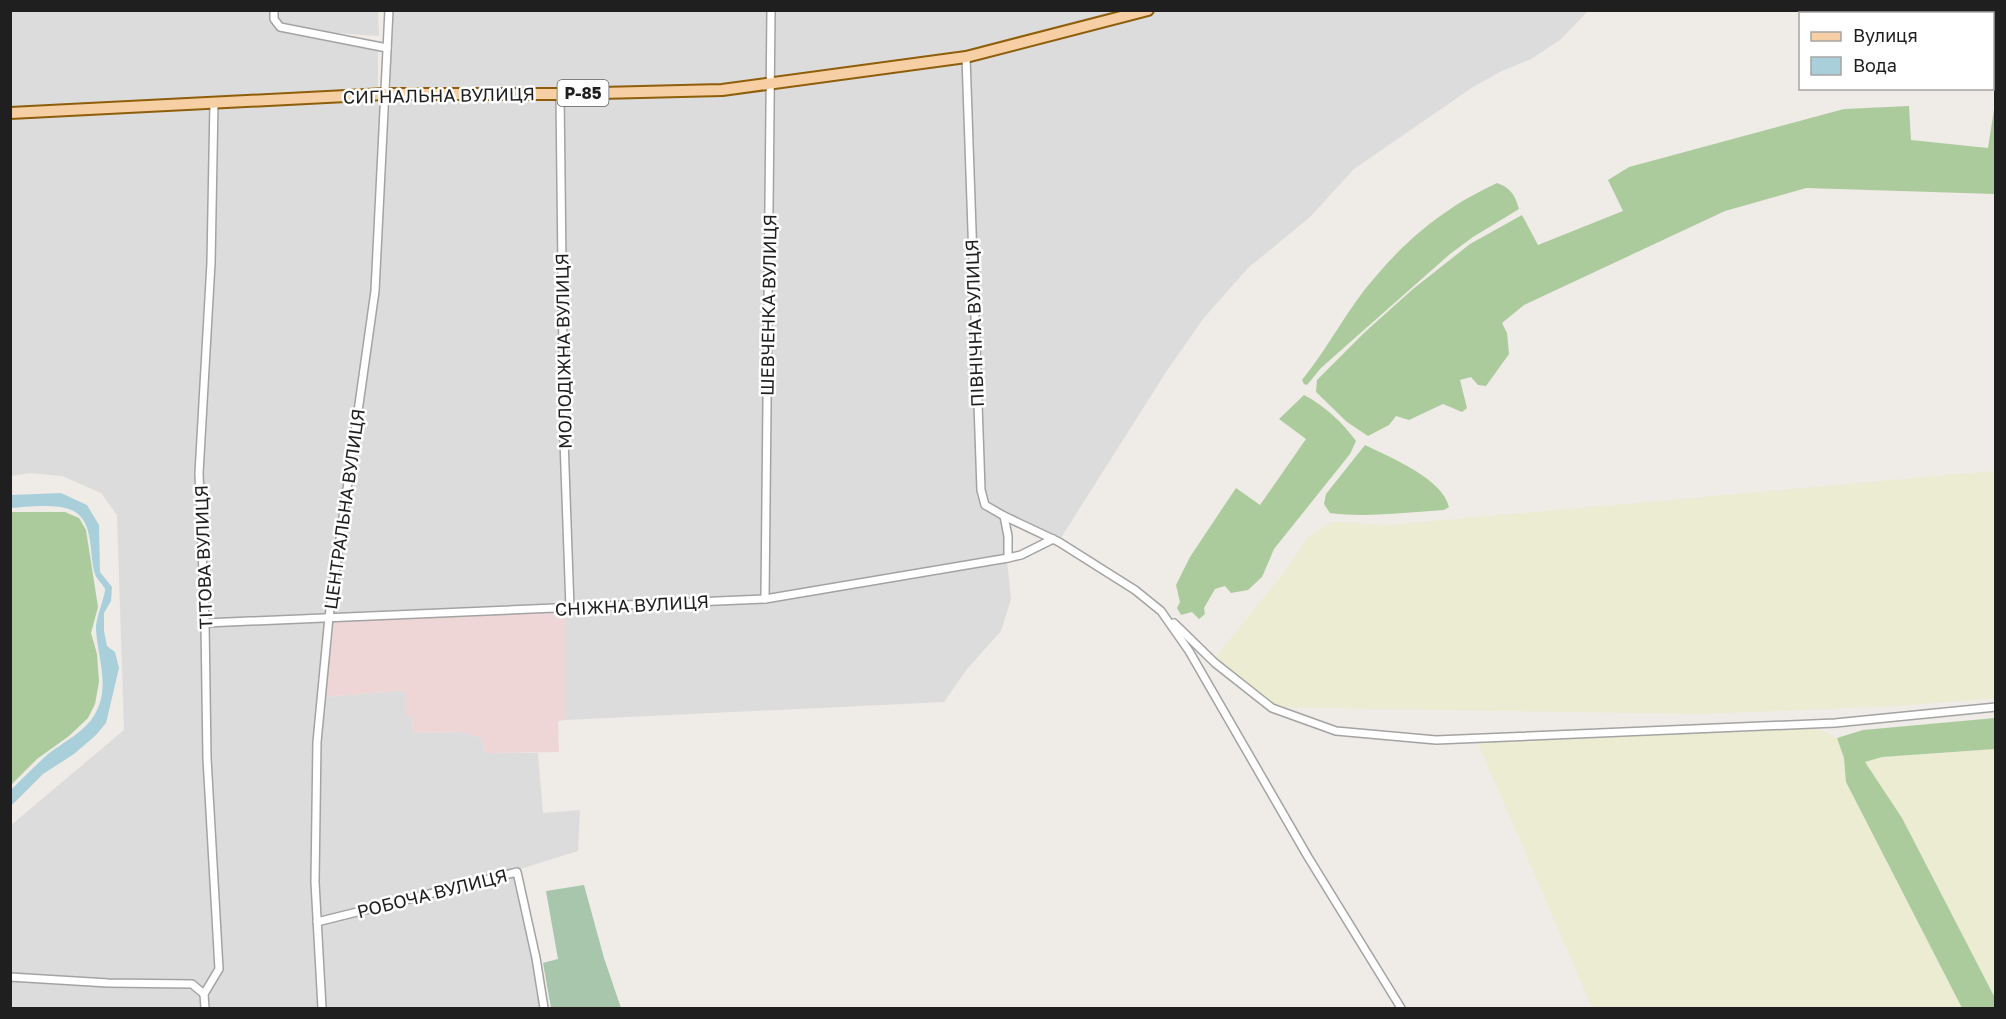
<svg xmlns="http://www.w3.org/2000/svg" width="2006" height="1019" font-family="'Golos Text',sans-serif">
	<rect width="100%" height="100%" fill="#efebe6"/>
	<g fill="#dddcdc">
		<path d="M11 11H273L280 27 378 46V87L214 101 11 112Z"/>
		<path d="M274 11H378L379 36 292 30 281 26Z"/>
		<path d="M391 11H770V84L559 95 569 608 330 616 376 292 390 99Z"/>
		<path d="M771 11H1144L966 56 771 84Z"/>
		<path d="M1152 11H1588L1560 40 1531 59 1500 72 1473 87 1354 169 1310 217 1248 268 1203 319 1166 372 1059 541 985 504 982 490 966 57Z"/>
		<path d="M965 58 984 505 1003 517 1007 558 766 598 771 86Z"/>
		<path d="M770 86 764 598 571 607 560 95Z"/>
		<path d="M389 98 375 291 328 616 206 622 201 473 215 102Z"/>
		<path d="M213 102 210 262 198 472 218 968 204 993 192 983 11 976 10 826 124 730 117 515 101 493 62 476 30 473 11 476V114Z"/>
		<path d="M1007 559 1011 599 1001 631 967 669 944 702 566 720V609L765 600Z"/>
		<path d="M328 618 315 742 320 1008H207L205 994 220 969 208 758 206 625Z"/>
		<path d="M399 691 406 693V716H412L413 733 462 732 482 738 485 753H538L543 813 580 810 578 851 517 870 319 919 317 882 318 742 323 697Z"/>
		<path d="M516 874 534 958 542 1008H323L319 923Z"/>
		<path d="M10 978 191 985 203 994 204 1008H11Z"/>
	</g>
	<path fill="#eed6d6" d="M566 609V720L558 721 559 752 485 753 482 738 462 732 413 733 412 716H406V693L399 691 323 697 330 618Z"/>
	<g fill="#ebecd2">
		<path d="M1995 471V698L1897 706 1700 714 1263 707 1214 659 1286 570 1309 536 1333 522 1390 525Z"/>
		<path d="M1784 726 1821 730 1837 738 1844 757 1846 782 1962 1008H1592L1475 736 1503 732Z"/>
		<path d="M1995 749V998L1902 818 1865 762 1882 757Z"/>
	</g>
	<g fill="#accb9d">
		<path d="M1995 103V194L1806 188 1725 211 1524 305 1502 323 1507 333 1509 354 1486 386 1478 385 1471 377 1460 380 1467 408 1462 412 1443 404 1409 420 1396 416 1389 425 1368 436 1347 422 1316 392 1317 380 1365 332 1413 289 1470 244 1522 215 1538 245 1623 211 1608 180 1629 167 1844 109 1909 106 1911 140 1988 148Z"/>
		<path d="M1497 183C1511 188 1515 195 1519 209L1473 237 1450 254 1348 344 1321 368 1307 385 1304 384 1302 380C1329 347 1348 307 1377 275 1398 250 1422 228 1449 210 1464 199 1481 191 1497 183Z"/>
		<path d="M1304 395C1325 406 1342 422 1356 441L1350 454 1274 549 1262 577 1248 590 1231 593 1225 586 1215 589 1204 608 1205 614 1199 619 1192 612 1181 615 1177 608 1180 602 1176 585 1190 557 1236 488 1260 505 1306 439 1279 419Z"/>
		<path d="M1365 445C1391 458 1442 478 1449 507L1444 510C1407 512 1367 518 1330 513L1324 504 1326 494Z"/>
		<path d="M11 512H65L79 518 86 530 98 607 91 633 97 654 99 682 95 704 88 718 69 736 37 759 11 785Z"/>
		<path d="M1995 718V749L1882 757 1865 762 1902 818 1995 998V1008H1962L1846 782 1844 758 1837 738 1863 730Z"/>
	</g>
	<path fill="#a8c6ac" d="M584 885 604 958 621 1008H551L543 963 558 959 546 891Z"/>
	<path fill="#a9d0da" d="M61 493 87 505 99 525 100 572 112 587 111 601 104 613V631L107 646 115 652 119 668 106 723 96 735 74 754 43 774 11 806V790C23 778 35 766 47 755 63 742 85 732 95 714 111 686 97 657 96 628 96 618 106 593 105 589 103 584 97 580 95 574 89 555 94 528 78 514 64 502 28 507 11 508V495Z"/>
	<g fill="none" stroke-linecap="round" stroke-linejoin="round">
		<defs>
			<g id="minor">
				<path d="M274 10V19L280 27 387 48"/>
				<path d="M966 57 981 490 985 505 1004 516 1059 542 1135 590 1161 611 1189 651 1308 857 1401 1008"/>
				<path d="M560 94 564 440 570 608"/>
				<path d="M1004 516 1008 536V558"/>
				<path d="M765 599 771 10"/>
				<path d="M205 623 765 599 1008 558 1021 555 1053 539"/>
				<path d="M1174 623 1215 663 1272 708 1336 731 1436 740 1835 723 1996 707"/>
				<path d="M317 922 517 872 536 958 544 1008"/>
				<path d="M10 977 108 983 192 984 204 994"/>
				<path d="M205 1008 204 994 219 969 207 758 205 623 199 473 211 263 214 102"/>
				<path d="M322 1008 315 882 317 742 329 617 375 291 389 10"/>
			</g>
			<path id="primary" d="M10 113 385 94H560L722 90 966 57 1148 10"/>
		</defs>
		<use href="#minor" stroke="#a3a3a3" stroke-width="10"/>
		<use href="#primary" stroke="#8f5e0a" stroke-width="14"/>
		<use href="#minor" stroke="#fff" stroke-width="7"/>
		<use href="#primary" stroke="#f6cfa4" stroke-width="10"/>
	</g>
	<g text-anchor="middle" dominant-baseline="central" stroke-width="5" stroke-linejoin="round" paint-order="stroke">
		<rect fill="#fff" stroke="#626262" stroke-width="1.5" x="557.5" y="80" width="51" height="26" rx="4.5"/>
		<g font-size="16" font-weight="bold" fill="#1f1f1f">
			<text x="583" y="93">Р-85</text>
		</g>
		<g font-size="18" fill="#1f1f1f" stroke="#fff">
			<text transform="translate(439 95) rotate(-1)">СИГНАЛЬНА ВУЛИЦЯ</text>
			<text transform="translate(768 305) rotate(-89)">ШЕВЧЕНКА ВУЛИЦЯ</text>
			<text transform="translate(974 323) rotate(-92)">ПІВНІЧНА ВУЛИЦЯ</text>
			<text transform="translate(563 351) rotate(-91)">МОЛОДІЖНА ВУЛИЦЯ</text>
			<text transform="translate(344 509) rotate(-82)">ЦЕНТРАЛЬНА ВУЛИЦЯ</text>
			<text transform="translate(203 557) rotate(-92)">ТІТОВА ВУЛИЦЯ</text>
			<text transform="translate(632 605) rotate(-3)">СНІЖНА ВУЛИЦЯ</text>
			<text transform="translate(432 893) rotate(-14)">РОБОЧА ВУЛИЦЯ</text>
		</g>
	</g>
	<rect width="2006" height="1019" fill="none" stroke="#1f1f1f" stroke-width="24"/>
	<rect x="1799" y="12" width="195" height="78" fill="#ffffff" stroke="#a5a5a5" stroke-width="1.5"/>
	<rect x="1811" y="32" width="30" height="9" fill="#f6cfa4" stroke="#a5a5a5" stroke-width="1.5"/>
	<text x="1853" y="42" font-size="18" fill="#1f1f1f">Вулиця</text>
	<rect x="1811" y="57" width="30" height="18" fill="#a9d0da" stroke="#a5a5a5" stroke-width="1.5"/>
	<text x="1853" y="72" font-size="18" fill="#1f1f1f">Вода</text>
</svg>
